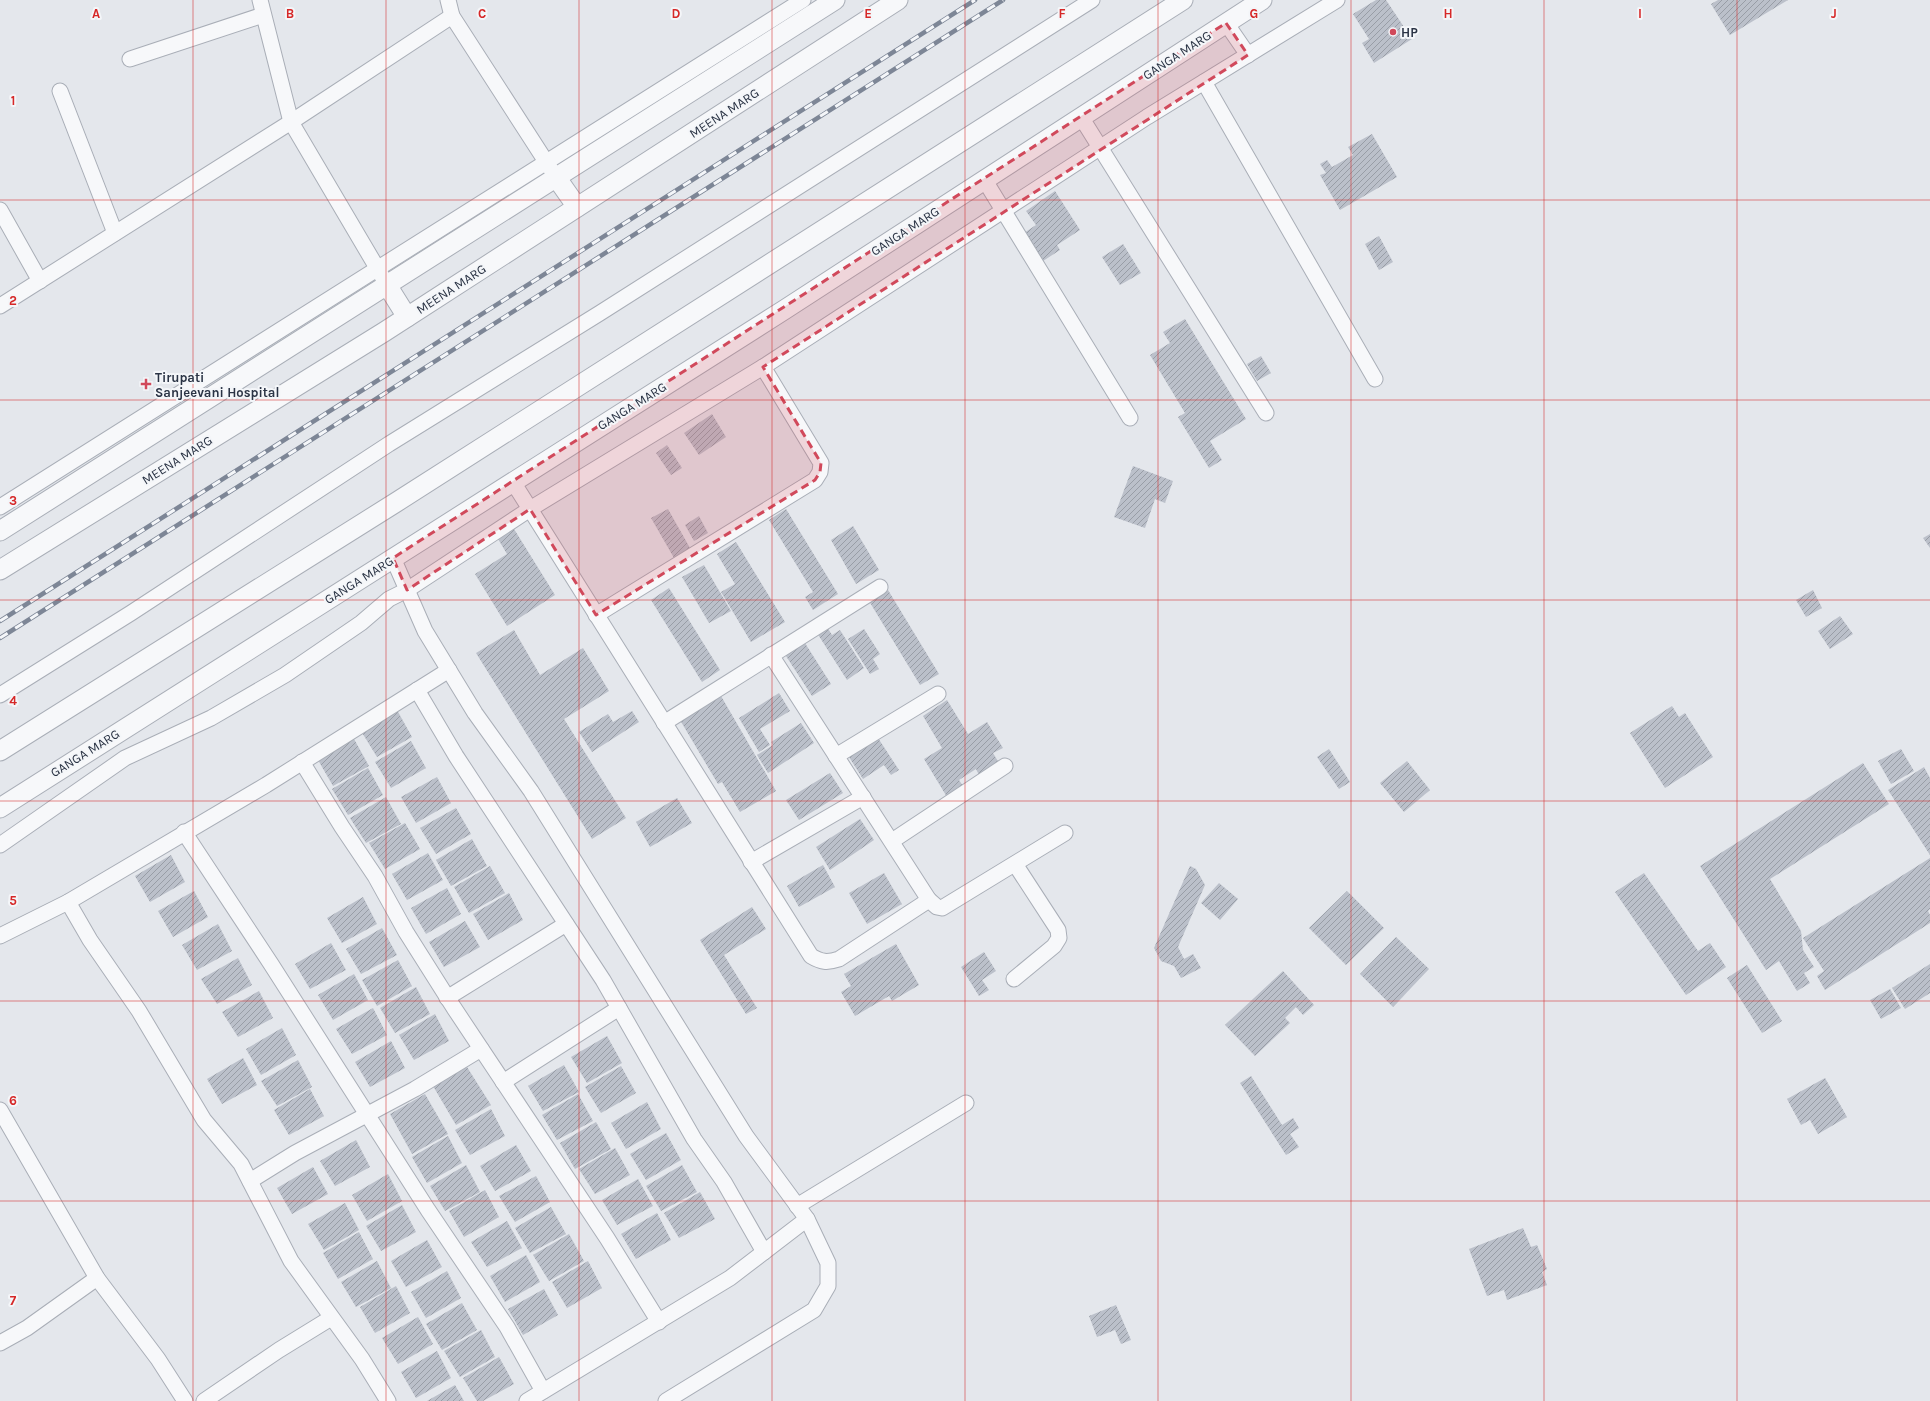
<svg xmlns="http://www.w3.org/2000/svg" width="1930" height="1401" font-family="Karla,sans-serif">
	<defs>
		<pattern id="building-hatch" width="6" height="6" patternUnits="userSpaceOnUse"><rect width="6" height="6" fill="#bbc0ca"/><path d="M-1 1l2-2M0 6l6-6M5 7l2-2" fill="none" stroke="#989da6"/></pattern>
	</defs>
	<rect width="100%" height="100%" fill="#e4e7ec"/>
	<g fill="url(#building-hatch)">
		<path d="M1376 0H1386L1412 39 1374 63 1362 43 1369 39 1353 14Z"/>
		<path d="M1718 0H1788L1730 35 1711 4Z"/>
		<path d="M1372 134 1397 177 1340 210 1320 175 1326 173 1320 164 1327 160 1332 167 1353 155 1348 147Z"/>
		<path d="M1055 191 1080 230 1057 245 1060 250 1043 261 1024 233 1036 225 1026 211Z"/>
		<path d="M1379 236 1393 262 1379 270 1365 244Z"/>
		<path d="M1123 244 1141 273 1120 285 1102 257Z"/>
		<path d="M1185 319 1246 419 1210 441 1222 460 1209 468 1178 417 1185 413 1150 355 1170 343 1163 332Z"/>
		<path d="M1261 356 1271 373 1257 381 1247 364Z"/>
		<path d="M712 414 726 437 699 455 684 433Z"/>
		<path d="M667 445 682 468 671 475 656 453Z"/>
		<path d="M1133 466 1173 481 1165 503 1155 499 1145 528 1114 517Z"/>
		<path d="M668 509 690 548 674 558 651 518Z"/>
		<path d="M786 509 838 594 813 610 805 597 813 592 769 520Z"/>
		<path d="M699 516 708 533 694 541 685 525Z"/>
		<path d="M853 526 879 570 856 584 831 540Z"/>
		<path d="M514 529 555 595 507 626 475 574 507 554 498 539Z"/>
		<path d="M1930 534V548L1923 538Z"/>
		<path d="M736 542 785 622 751 642 721 592 735 584 717 554Z"/>
		<path d="M704 565 731 611 709 623 682 577Z"/>
		<path d="M669 588 720 670 702 682 651 600Z"/>
		<path d="M888 590 939 674 920 685 869 601Z"/>
		<path d="M1813 590 1822 608 1806 617 1796 600Z"/>
		<path d="M1840 616 1853 634 1830 649 1818 631Z"/>
		<path d="M827 627 832 635 840 630 864 668 847 680 817 633Z"/>
		<path d="M864 629 880 654 873 659 879 669 870 674 848 639Z"/>
		<path d="M514 630 540 675 583 648 609 691 564 719 626 818 592 839 476 653Z"/>
		<path d="M803 640 831 684 812 696 784 653Z"/>
		<path d="M779 693 790 711 760 729 770 745 759 752 739 718Z"/>
		<path d="M721 696 776 791 740 812 722 782 718 784 680 720Z"/>
		<path d="M947 700 968 734 987 722 1003 748 993 753 999 763 979 775 976 769 959 780 963 786 947 797 924 759 942 748 923 716Z"/>
		<path d="M1672 706 1679 717 1685 713 1713 757 1665 788 1630 733Z"/>
		<path d="M397 710 412 737 377 757 361 731Z"/>
		<path d="M632 711 639 722 592 752 579 732 608 714 613 722Z"/>
		<path d="M801 723 814 743 768 773 757 755 773 745 771 742Z"/>
		<path d="M878 738 899 770 891 775 884 765 863 779 849 757Z"/>
		<path d="M354 739 369 766 333 786 318 760Z"/>
		<path d="M411 741 426 768 391 788 375 762Z"/>
		<path d="M1329 749 1350 782 1339 789 1317 757Z"/>
		<path d="M1901 749 1914 771 1891 784 1878 761Z"/>
		<path d="M1407 761 1430 790 1404 812 1380 783Z"/>
		<path d="M1863 763 1889 804 1770 879 1801 931 1803 950 1814 967 1804 973 1810 983 1797 991 1779 961 1766 970 1700 866Z"/>
		<path d="M1924 767 1930 778V855L1888 790Z"/>
		<path d="M368 768 383 795 348 815 332 789Z"/>
		<path d="M830 773 843 793 799 820 786 800Z"/>
		<path d="M437 777 451 803 416 823 401 797Z"/>
		<path d="M386 797 401 824 366 843 350 818Z"/>
		<path d="M677 798 692 823 650 847 636 822Z"/>
		<path d="M456 808 471 834 436 854 420 828Z"/>
		<path d="M860 819 874 840 830 870 816 847Z"/>
		<path d="M405 823 420 849 385 869 369 843Z"/>
		<path d="M472 839 487 866 451 886 436 860Z"/>
		<path d="M428 853 443 880 407 900 392 874Z"/>
		<path d="M171 855 185 882 150 902 135 876Z"/>
		<path d="M1930 858V909L1928 911 1930 915V923L1825 990 1817 976 1824 971 1803 938Z"/>
		<path d="M823 865 835 887 799 907 787 886Z"/>
		<path d="M490 866 505 893 469 913 454 887Z"/>
		<path d="M1190 866 1196 869 1205 885 1178 947 1184 959 1193 954 1201 968 1181 978 1174 966 1161 961 1154 948Z"/>
		<path d="M884 873 902 904 867 924 849 893Z"/>
		<path d="M1644 873 1698 951 1710 943 1726 967 1686 995 1615 892Z"/>
		<path d="M1219 883 1238 899 1220 920 1201 903Z"/>
		<path d="M447 888 461 914 426 934 411 908Z"/>
		<path d="M194 891 208 917 173 937 158 911Z"/>
		<path d="M1347 891 1384 928 1346 965 1309 928Z"/>
		<path d="M509 893 523 920 488 940 473 914Z"/>
		<path d="M363 897 377 924 342 943 327 918Z"/>
		<path d="M752 907 766 929 724 955 757 1008 746 1014 700 940Z"/>
		<path d="M465 921 480 947 444 967 429 942Z"/>
		<path d="M218 924 232 951 197 970 182 945Z"/>
		<path d="M382 928 397 955 361 974 346 949Z"/>
		<path d="M1396 937 1429 969 1393 1007 1360 974Z"/>
		<path d="M331 943 346 970 310 989 295 964Z"/>
		<path d="M896 944 919 985 892 1001 889 996 855 1016 841 992 851 986 844 974Z"/>
		<path d="M984 952 996 971 982 980 989 990 979 996 961 967Z"/>
		<path d="M238 958 252 985 217 1004 201 979Z"/>
		<path d="M398 960 412 986 377 1006 362 980Z"/>
		<path d="M1930 964V993L1905 1009 1892 988Z"/>
		<path d="M1747 965 1782 1021 1762 1033 1727 978Z"/>
		<path d="M1283 971 1314 1005 1303 1015 1296 1007 1285 1018 1290 1023 1255 1056 1225 1025Z"/>
		<path d="M354 974 368 1000 333 1020 318 995Z"/>
		<path d="M416 987 430 1014 395 1033 380 1008Z"/>
		<path d="M1890 989 1901 1008 1881 1019 1870 1000Z"/>
		<path d="M259 991 273 1018 238 1037 222 1012Z"/>
		<path d="M373 1008 387 1035 352 1054 336 1029Z"/>
		<path d="M435 1014 449 1041 414 1060 399 1035Z"/>
		<path d="M282 1028 296 1055 261 1075 246 1049Z"/>
		<path d="M607 1036 622 1063 587 1083 571 1057Z"/>
		<path d="M391 1041 405 1068 370 1087 355 1062Z"/>
		<path d="M243 1058 257 1085 222 1104 207 1079Z"/>
		<path d="M298 1060 312 1087 277 1106 261 1081Z"/>
		<path d="M564 1065 579 1092 543 1111 528 1086Z"/>
		<path d="M621 1066 636 1093 601 1113 585 1087Z"/>
		<path d="M467 1067 491 1105 456 1125 433 1086Z"/>
		<path d="M1251 1076 1282 1125 1293 1118 1299 1128 1290 1134 1299 1147 1286 1155 1240 1083Z"/>
		<path d="M1825 1078 1847 1117 1818 1134 1810 1120 1801 1125 1787 1099Z"/>
		<path d="M310 1089 324 1116 289 1135 274 1110Z"/>
		<path d="M425 1094 448 1134 412 1154 390 1114Z"/>
		<path d="M578 1094 593 1121 557 1140 542 1115Z"/>
		<path d="M647 1102 661 1129 626 1149 611 1123Z"/>
		<path d="M491 1109 505 1136 470 1155 455 1130Z"/>
		<path d="M596 1122 611 1149 575 1169 560 1143Z"/>
		<path d="M666 1133 681 1160 646 1180 630 1154Z"/>
		<path d="M448 1136 462 1163 427 1183 412 1157Z"/>
		<path d="M356 1140 370 1167 335 1186 320 1161Z"/>
		<path d="M516 1145 531 1171 495 1191 480 1166Z"/>
		<path d="M615 1148 630 1175 595 1194 579 1169Z"/>
		<path d="M466 1165 480 1192 445 1211 430 1186Z"/>
		<path d="M682 1165 697 1192 661 1211 646 1186Z"/>
		<path d="M313 1167 328 1194 292 1214 277 1188Z"/>
		<path d="M388 1174 402 1201 367 1221 352 1195Z"/>
		<path d="M536 1176 550 1202 515 1222 499 1196Z"/>
		<path d="M638 1179 653 1206 617 1225 602 1200Z"/>
		<path d="M485 1190 499 1217 464 1237 449 1211Z"/>
		<path d="M700 1192 715 1219 679 1238 664 1213Z"/>
		<path d="M345 1203 359 1230 324 1250 308 1224Z"/>
		<path d="M402 1205 416 1232 381 1251 366 1226Z"/>
		<path d="M551 1207 566 1234 530 1253 515 1228Z"/>
		<path d="M657 1213 671 1240 636 1259 621 1234Z"/>
		<path d="M507 1221 522 1248 487 1267 471 1242Z"/>
		<path d="M1523 1228 1531 1247 1537 1245 1547 1269 1542 1272 1547 1285 1507 1300 1504 1290 1487 1296 1469 1249Z"/>
		<path d="M359 1232 373 1259 338 1279 323 1253Z"/>
		<path d="M569 1234 584 1261 549 1281 533 1255Z"/>
		<path d="M427 1240 442 1267 406 1287 391 1261Z"/>
		<path d="M526 1255 540 1282 505 1302 490 1276Z"/>
		<path d="M377 1261 391 1288 356 1307 341 1282Z"/>
		<path d="M588 1261 602 1288 567 1308 552 1282Z"/>
		<path d="M447 1271 461 1298 426 1318 411 1292Z"/>
		<path d="M396 1286 410 1313 375 1333 360 1307Z"/>
		<path d="M544 1289 558 1315 523 1335 508 1309Z"/>
		<path d="M462 1303 477 1330 442 1350 426 1324Z"/>
		<path d="M1116 1305 1131 1340 1121 1344 1115 1330 1097 1337 1089 1316Z"/>
		<path d="M418 1317 433 1344 398 1364 382 1338Z"/>
		<path d="M481 1330 495 1357 460 1377 444 1351Z"/>
		<path d="M437 1351 451 1378 416 1398 401 1372Z"/>
		<path d="M499 1357 514 1384 483 1401H477L463 1378Z"/>
		<path d="M455 1385 464 1401H427Z"/>
	</g>
	<g fill="none" stroke-linecap="round" stroke-linejoin="round">
		<defs>
			<g id="minor">
				<path d="M260 0 291 122 383 278"/>
				<path d="M448 0 452 16 552 171"/>
				<path d="M1226 23 1248 55"/>
				<path d="M130 59 263 15"/>
				<path d="M1204 82 1375 379"/>
				<path d="M60 91 115 233"/>
				<path d="M1081 117 1266 413"/>
				<path d="M984 179 1130 418"/>
				<path d="M0 210 40 281"/>
				<path d="M0 306 291 122 452 16"/>
				<path d="M513 482 811 956C821 962 827 963 839 959L929 900 937 907 942 908 1065 833"/>
				<path d="M0 507 803 0"/>
				<path d="M393 558 425 631 475 713 531 791 746 1136 807 1219 828 1263V1286L814 1310 666 1401"/>
				<path d="M596 615 815 480 820 472 821 463 763 367"/>
				<path d="M771 655 929 900"/>
				<path d="M417 690 456 756 603 980 694 1139 724 1182 764 1252"/>
				<path d="M0 695 131 613 389 444 600 313 1092 0"/>
				<path d="M664 723 880 587"/>
				<path d="M836 756 938 694"/>
				<path d="M302 762 342 827 375 876 406 932 454 1008 607 1238 659 1322"/>
				<path d="M184 832 271 964 428 1210 507 1327 543 1391"/>
				<path d="M892 841 1005 766"/>
				<path d="M0 845 125 758 211 718 285 675 361 623 389 599 407 590 530 509 763 367 1147 117 1337 0"/>
				<path d="M751 862 863 797"/>
				<path d="M68 902 90 940 139 1011 204 1120 241 1164 291 1261 362 1359 388 1401"/>
				<path d="M0 936 68 902 266 785 449 670"/>
				<path d="M1014 979 1054 946 1059 938 1058 930 1015 864"/>
				<path d="M447 998 566 924"/>
				<path d="M503 1082 619 1008"/>
				<path d="M0 1110 97 1278 158 1359 185 1401"/>
				<path d="M250 1181 295 1153 415 1089 481 1049"/>
				<path d="M797 1206 966 1103"/>
				<path d="M0 1343 27 1328 97 1278"/>
				<path d="M204 1401 279 1350 331 1318"/>
				<path d="M527 1401 730 1278 807 1219"/>
			</g>
			<g id="tertiary">
				<path d="M556 177 577 207"/>
				<path d="M387 285 407 317"/>
				<path d="M0 531 835 0"/>
				<path d="M0 570 384 332 898 0"/>
				<path d="M0 751 395 503 1183 0"/>
				<path d="M0 808 784 310 1262 0"/>
			</g>
		</defs>
		<use href="#minor" stroke="#a9aeb7" stroke-width="17"/>
		<use href="#tertiary" stroke="#a9aeb7" stroke-width="21"/>
		<use href="#minor" stroke="#f7f8fa" stroke-width="15"/>
		<use href="#tertiary" stroke="#f7f8fa" stroke-width="19"/>
		<defs>
			<g id="rail">
				<path d="M0 621 975 0"/>
				<path d="M0 638 1003 0"/>
			</g>
		</defs>
		<use href="#rail" stroke="#7d8696" stroke-width="4.5"/>
		<use href="#rail" stroke="#f4f6f9" stroke-width="3" stroke-dasharray="9" stroke-linecap="butt"/>
	</g>
	<path fill="#d1495b" fill-opacity="0.2" stroke="#d1495b" stroke-width="3" stroke-dasharray="8 5" stroke-linejoin="round" d="M1226 23 1248 55 763 367 821 463 820 472 815 480 596 615 530 509 407 590 393 558Z"/>
	<path fill="none" stroke="#d62828" stroke-width="1" stroke-opacity="0.55" d="M193 0V1401M386 0V1401M579 0V1401M772 0V1401M965 0V1401M1158 0V1401M1351 0V1401M1544 0V1401M1737 0V1401M0 200H1930M0 400H1930M0 600H1930M0 801H1930M0 1001H1930M0 1201H1930"/>
	<g fill="#d1495b" stroke="#f4f6f9" stroke-width="1.5">
		<circle cx="1393" cy="32" r="4"/>
		<path d="M144 378h4v4h4v4h-4v4h-4v-4h-4v-4h4z"/>
	</g>
	<g text-anchor="middle" dominant-baseline="central" stroke-width="4" stroke-linejoin="round" paint-order="stroke">
		<g font-size="13" font-weight="bold" fill="#2b3445" stroke="#f4f6f9" text-anchor="start">
			<text x="1401" y="32">HP</text>
			<text x="155" y="377">Tirupati<tspan x="155" dy="15">Sanjeevani Hospital</tspan></text>
		</g>
		<g font-size="13" fill="#2b3445" stroke="#f4f6f9">
			<text transform="translate(1177 55) rotate(-33)">GANGA MARG</text>
			<text transform="translate(724 113) rotate(-33)">MEENA MARG</text>
			<text transform="translate(905 231) rotate(-33)">GANGA MARG</text>
			<text transform="translate(451 289) rotate(-33)">MEENA MARG</text>
			<text transform="translate(632 406) rotate(-32)">GANGA MARG</text>
			<text transform="translate(177 460) rotate(-32)">MEENA MARG</text>
			<text transform="translate(359 580) rotate(-32)">GANGA MARG</text>
			<text transform="translate(85 753) rotate(-32)">GANGA MARG</text>
		</g>
	</g>
	<g font-size="13" text-anchor="middle" font-weight="bold" fill="#d62828" stroke="#f4f6f9" stroke-width="4" stroke-linejoin="round" paint-order="stroke">
		<text x="96" y="18">A</text>
		<text x="290" y="18">B</text>
		<text x="482" y="18">C</text>
		<text x="676" y="18">D</text>
		<text x="868" y="18">E</text>
		<text x="1062" y="18">F</text>
		<text x="1254" y="18">G</text>
		<text x="1448" y="18">H</text>
		<text x="1640" y="18">I</text>
		<text x="1834" y="18">J</text>
		<text x="13" y="105">1</text>
		<text x="13" y="305">2</text>
		<text x="13" y="505">3</text>
		<text x="13" y="705">4</text>
		<text x="13" y="905">5</text>
		<text x="13" y="1105">6</text>
		<text x="13" y="1305">7</text>
	</g>
</svg>
